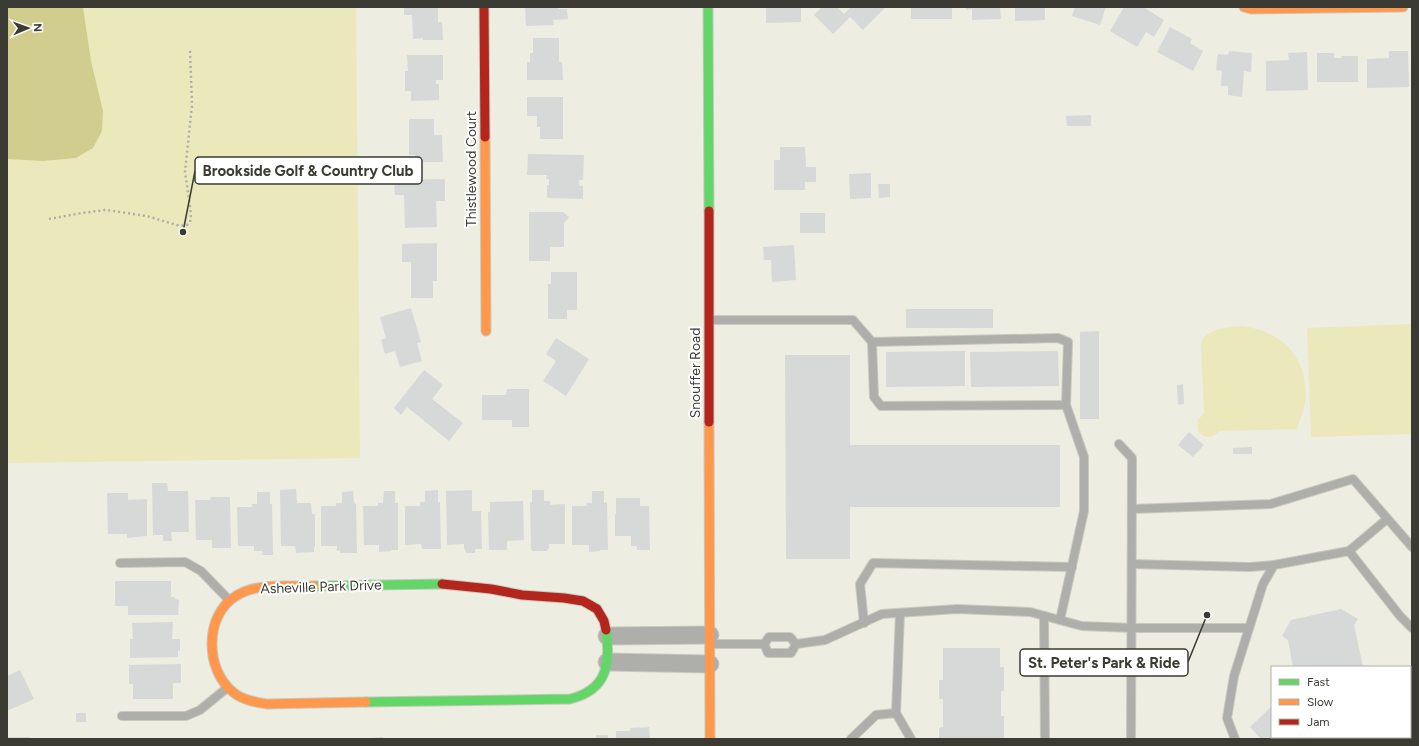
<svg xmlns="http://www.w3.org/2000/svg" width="1419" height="746" font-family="Figtree,sans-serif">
	<rect width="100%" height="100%" fill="#edede1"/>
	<g fill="#ebe9bc">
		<path d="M7 7H356L360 458 7 463Z"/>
		<path d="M1412 324V434L1311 437 1307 328Z"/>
		<path d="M1241 326C1282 330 1310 359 1305 402 1304 411 1300 420 1297 429L1219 431C1213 439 1204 439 1198 431L1197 421 1204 413 1201 344C1204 329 1227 327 1241 326Z"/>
	</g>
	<path fill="#d0cd8e" d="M7 7H83L91 61 103 111 102 131 93 148 76 158 43 161 7 159Z"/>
	<g fill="#d6d9d7">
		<path d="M404 7H438V22H442L443 40H423V38L413 39 412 15H404Z"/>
		<path d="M525 7H558V9H567L568 19 553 20 554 25 526 26Z"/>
		<path d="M766 7H801V22L766 23Z"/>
		<path d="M822 7H837L844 14 851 7H886L863 30 850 17 833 34 814 15Z"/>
		<rect x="911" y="7" width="41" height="12"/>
		<path d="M966 7H1000L1001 19 972 20V9L966 10Z"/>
		<path d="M1015 7H1045V20L1015 21Z"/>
		<path d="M1075 7H1106L1100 25 1072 16Z"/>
		<path d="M1124 7H1143L1164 20 1154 37 1146 32 1137 47 1110 31Z"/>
		<path d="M1170 27 1192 39 1190 43 1203 51 1193 71 1157 52Z"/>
		<path d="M533 38H559V62H562L563 80H527V62H530V53H533Z"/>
		<path d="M1229 51 1252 53 1251 72 1244 71 1242 97 1228 95V86H1221L1222 71 1216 70 1218 54 1228 55Z"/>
		<path d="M1389 51H1408L1409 87 1367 88V59L1389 58Z"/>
		<path d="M1307 52 1308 90 1266 91V61L1289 60 1288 53Z"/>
		<path d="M1317 53H1334V58H1342L1341 56H1358V82H1317Z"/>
		<path d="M407 55H443V80H436V84H439V100L411 101V91H405V71H408Z"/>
		<path d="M527 97H563V139H540V127H537V116H527Z"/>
		<path d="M1091 115V126H1067L1066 116Z"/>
		<path d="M409 119H434V135H442L443 162H415V155H409Z"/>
		<path d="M780 147H805L806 167H816V182H805V190H774V160H780Z"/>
		<path d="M528 154 584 155 583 180H579V186H583V199L547 198V185H549V179H546L547 175H527Z"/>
		<path d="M871 173V198L850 199 849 174Z"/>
		<path d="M445 179V201H436L437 227 405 228 404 195H395L394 180Z"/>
		<path d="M878 184H890V197L879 198Z"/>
		<path d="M529 212H563L569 217 564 223V247H550V261H529Z"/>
		<rect x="800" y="213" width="25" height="20"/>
		<path d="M437 243V281H433V298H411V262H402V244Z"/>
		<path d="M794 245 796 280 772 282 771 260H764L763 247Z"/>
		<path d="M551 272H577V310H567V319H548V284H551Z"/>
		<path d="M411 308 421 342 417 343 422 361 400 367 395 351 385 354 381 340 386 338 380 317Z"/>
		<rect x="906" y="309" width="87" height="19"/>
		<path d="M1099 331V419H1080V332Z"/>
		<path d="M556 338 589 359 566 396 543 381 556 361 546 354Z"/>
		<path d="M965 351V386L886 387V352Z"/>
		<path d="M1058 351 1059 386 971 387 970 352Z"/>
		<path d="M785 355H850V445H1060V507H850V559H786Z"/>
		<path d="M424 370 443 385 432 399 463 423 449 441 407 407 401 415 394 408Z"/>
		<path d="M1183 384 1184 404 1178 405 1177 385Z"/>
		<path d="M507 389H529V427H512V420H482V395H506Z"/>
		<path d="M1189 432 1204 445 1193 457 1178 445Z"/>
		<path d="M1252 447V454H1233V448Z"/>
		<path d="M152 483H167L168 491H188L189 532H171L172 541H163V535H153Z"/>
		<path d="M296 489 297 503H311L312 514H315V547H314V552L296 553 295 546H281L280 490Z"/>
		<path d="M438 490V502H440L441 549H422L421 544 405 545V506H420V502H425V491Z"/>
		<path d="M472 490V511H481L482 549H475V553H466L465 549H464V544L447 545 446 491Z"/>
		<path d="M532 490H544V501H550V505L565 504V544H549V549H547L548 551H532V549H531L530 502H532Z"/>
		<path d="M353 491 354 503 356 504 357 553H340V550L337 551V546H321V506H336V503H342V492Z"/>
		<path d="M384 491H395V503H398V550H391V551L379 552V545H364L363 506H378V503H383Z"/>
		<path d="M592 491H604V503L607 502 608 550H600V551L589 552V545H572V506H587L586 503H592Z"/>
		<path d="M257 492H270V504H272L273 555H262L263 551H254V546H238L237 507H252V504H257Z"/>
		<path d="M107 493H128V500L147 499V536L127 538V534H108Z"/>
		<path d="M211 497H230L231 548H212V540H196L195 500H210Z"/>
		<path d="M616 498H640V506H649L650 550H637V546H631V536H615V514H616Z"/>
		<path d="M523 501 524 540 507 541V550H489L488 512H490V502Z"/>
		<path d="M115 581H171V597H175V599L179 600 178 615H128V606H115Z"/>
		<path d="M1341 609 1358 619 1354 625 1363 667H1293L1288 640 1282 636 1291 620Z"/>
		<path d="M173 622 172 639H180V651H178V657L130 658V639H133L132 623Z"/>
		<path d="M943 648H1000V667H1004V691H1001V716H1004V739H939V728L943 727V699H939V680H943Z"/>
		<path d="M181 664V683H173V699H133V684H129V665Z"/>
		<path d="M20 670 34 699 7 711V676Z"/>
		<rect x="1410" y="683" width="2" height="35"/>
		<path d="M1272 706V737H1319L1317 739H1261L1250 727Z"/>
		<rect x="76" y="713" width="10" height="9"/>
		<path d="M649 727 650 739H616V731H630V728Z"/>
		<rect x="596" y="735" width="12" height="4"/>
		<rect x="7" y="737" width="23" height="2"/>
		<path d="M383 737V739H372L371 738Z"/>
	</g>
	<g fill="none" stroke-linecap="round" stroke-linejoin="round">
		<defs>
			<g id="lane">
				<path d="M710 320H853L872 342 1058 338 1068 342 1066 405 1084 457V511L1060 620"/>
				<path d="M872 342 874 397 881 406 1066 405"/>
				<path d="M1119 444 1132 458 1131 739"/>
				<path d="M1132 509 1271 504 1353 479 1412 547"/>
				<path d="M1349 551 1387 519"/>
				<path d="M120 563 185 562 201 571 229 600"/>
				<path d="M1132 564 1250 567 1274 565 1349 551 1400 616 1412 628"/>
				<path d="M900 613 896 713 911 739"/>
				<path d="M1044 616 1045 739"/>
				<path d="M864 623 860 584 873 563 1072 567"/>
				<path d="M710 644H764"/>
				<path d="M764 644 768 653H791L796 644"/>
				<path d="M764 644 769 637H790L796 644"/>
				<path d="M796 644 825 640 882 614 957 609 1030 612 1082 626 1132 628H1249"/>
				<path d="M122 716H186L200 710 227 688"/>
				<path d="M851 739 876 715 896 713"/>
				<path d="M1235 739 1227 718 1234 676 1263 584 1274 565"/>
			</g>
			<g id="street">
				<path d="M607 636 710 635"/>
				<path d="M607 662 710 664"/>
			</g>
			<g id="fast">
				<path d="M708 7 709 211"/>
				<path d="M314 586 442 584"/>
				<path d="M366 702 570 699C607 690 611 664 606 630"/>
			</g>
			<g id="slow">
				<path d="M1244 7 1251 9 1403 7"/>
				<path d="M485 137 486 331"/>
				<path d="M709 422 710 739"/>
				<path d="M314 586C289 587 258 582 236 596 204 615 205 670 233 692 242 700 255 702 267 704L366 702"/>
			</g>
			<g id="jam">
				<path d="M484 7 485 137"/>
				<path d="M709 211V422"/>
				<path d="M442 584 491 589 522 595 564 598 583 601 597 609 604 621 606 630"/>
			</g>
		</defs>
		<use href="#lane" stroke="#c9c9bf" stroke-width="10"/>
		<use href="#street" stroke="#c9c9bf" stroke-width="19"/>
		<use href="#fast" stroke="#c9c9bf" stroke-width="11"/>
		<use href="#slow" stroke="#c9c9bf" stroke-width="11"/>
		<use href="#jam" stroke="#c9c9bf" stroke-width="11"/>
		<path stroke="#aeaea9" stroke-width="2.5" stroke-dasharray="2 3" stroke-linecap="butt" d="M49 219 82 213 106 210 147 216 180 226 187 225 190 222 191 218 190 206 185 172 192 105 190 50"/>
		<use href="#lane" stroke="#aeaeaa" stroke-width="8"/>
		<use href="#street" stroke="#aeaeaa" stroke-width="17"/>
		<use href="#fast" stroke="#63d668" stroke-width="9"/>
		<use href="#slow" stroke="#ff974d" stroke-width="9"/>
		<use href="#jam" stroke="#b3261e" stroke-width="9"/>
	</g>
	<g text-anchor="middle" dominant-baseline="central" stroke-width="4" stroke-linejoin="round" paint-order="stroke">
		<g font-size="14" fill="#3b3b33" stroke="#fff">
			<text transform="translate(471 169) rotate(-90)">Thistlewood Court</text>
			<text transform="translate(695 373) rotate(-90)">Snouffer Road</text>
			<text transform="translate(321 587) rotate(-2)">Asheville Park Drive</text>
		</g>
	</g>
	<path fill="none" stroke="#3b3b33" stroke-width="1.5" d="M183 232L195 171M1207 615L1188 662"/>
	<g fill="#3b3b33" stroke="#fff" stroke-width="1.5">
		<circle cx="183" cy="232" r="4"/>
		<circle cx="1207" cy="615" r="4"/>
	</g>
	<g fill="#fff" stroke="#3b3b33" stroke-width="1.5">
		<rect x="195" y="157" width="227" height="27" rx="4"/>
		<rect x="1020" y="649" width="168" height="27" rx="4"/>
	</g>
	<g font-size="15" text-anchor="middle" font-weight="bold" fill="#3b3b33">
		<text x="308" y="176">Brookside Golf &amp; Country Club</text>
		<text x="1104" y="668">St. Peter's Park &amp; Ride</text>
	</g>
	<rect width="1419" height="746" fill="none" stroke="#3b3b33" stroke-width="16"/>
	<rect x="1271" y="666" width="140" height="72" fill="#ffffff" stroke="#b1b1ad"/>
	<rect x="1279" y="679" width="20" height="6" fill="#63d668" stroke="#b1b1ad"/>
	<text x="1307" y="686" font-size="12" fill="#3b3b33">Fast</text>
	<rect x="1279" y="699" width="20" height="6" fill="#ff974d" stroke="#b1b1ad"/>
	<text x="1307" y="706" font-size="12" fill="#3b3b33">Slow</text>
	<rect x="1279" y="719" width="20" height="6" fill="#b3261e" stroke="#b1b1ad"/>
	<text x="1307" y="726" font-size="12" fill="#3b3b33">Jam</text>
	<g transform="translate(28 28) rotate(88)" stroke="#ffffff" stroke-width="3" paint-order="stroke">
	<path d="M0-3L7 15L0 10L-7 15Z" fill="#3b3b33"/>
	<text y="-6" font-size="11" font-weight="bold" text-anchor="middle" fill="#3b3b33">N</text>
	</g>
</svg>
